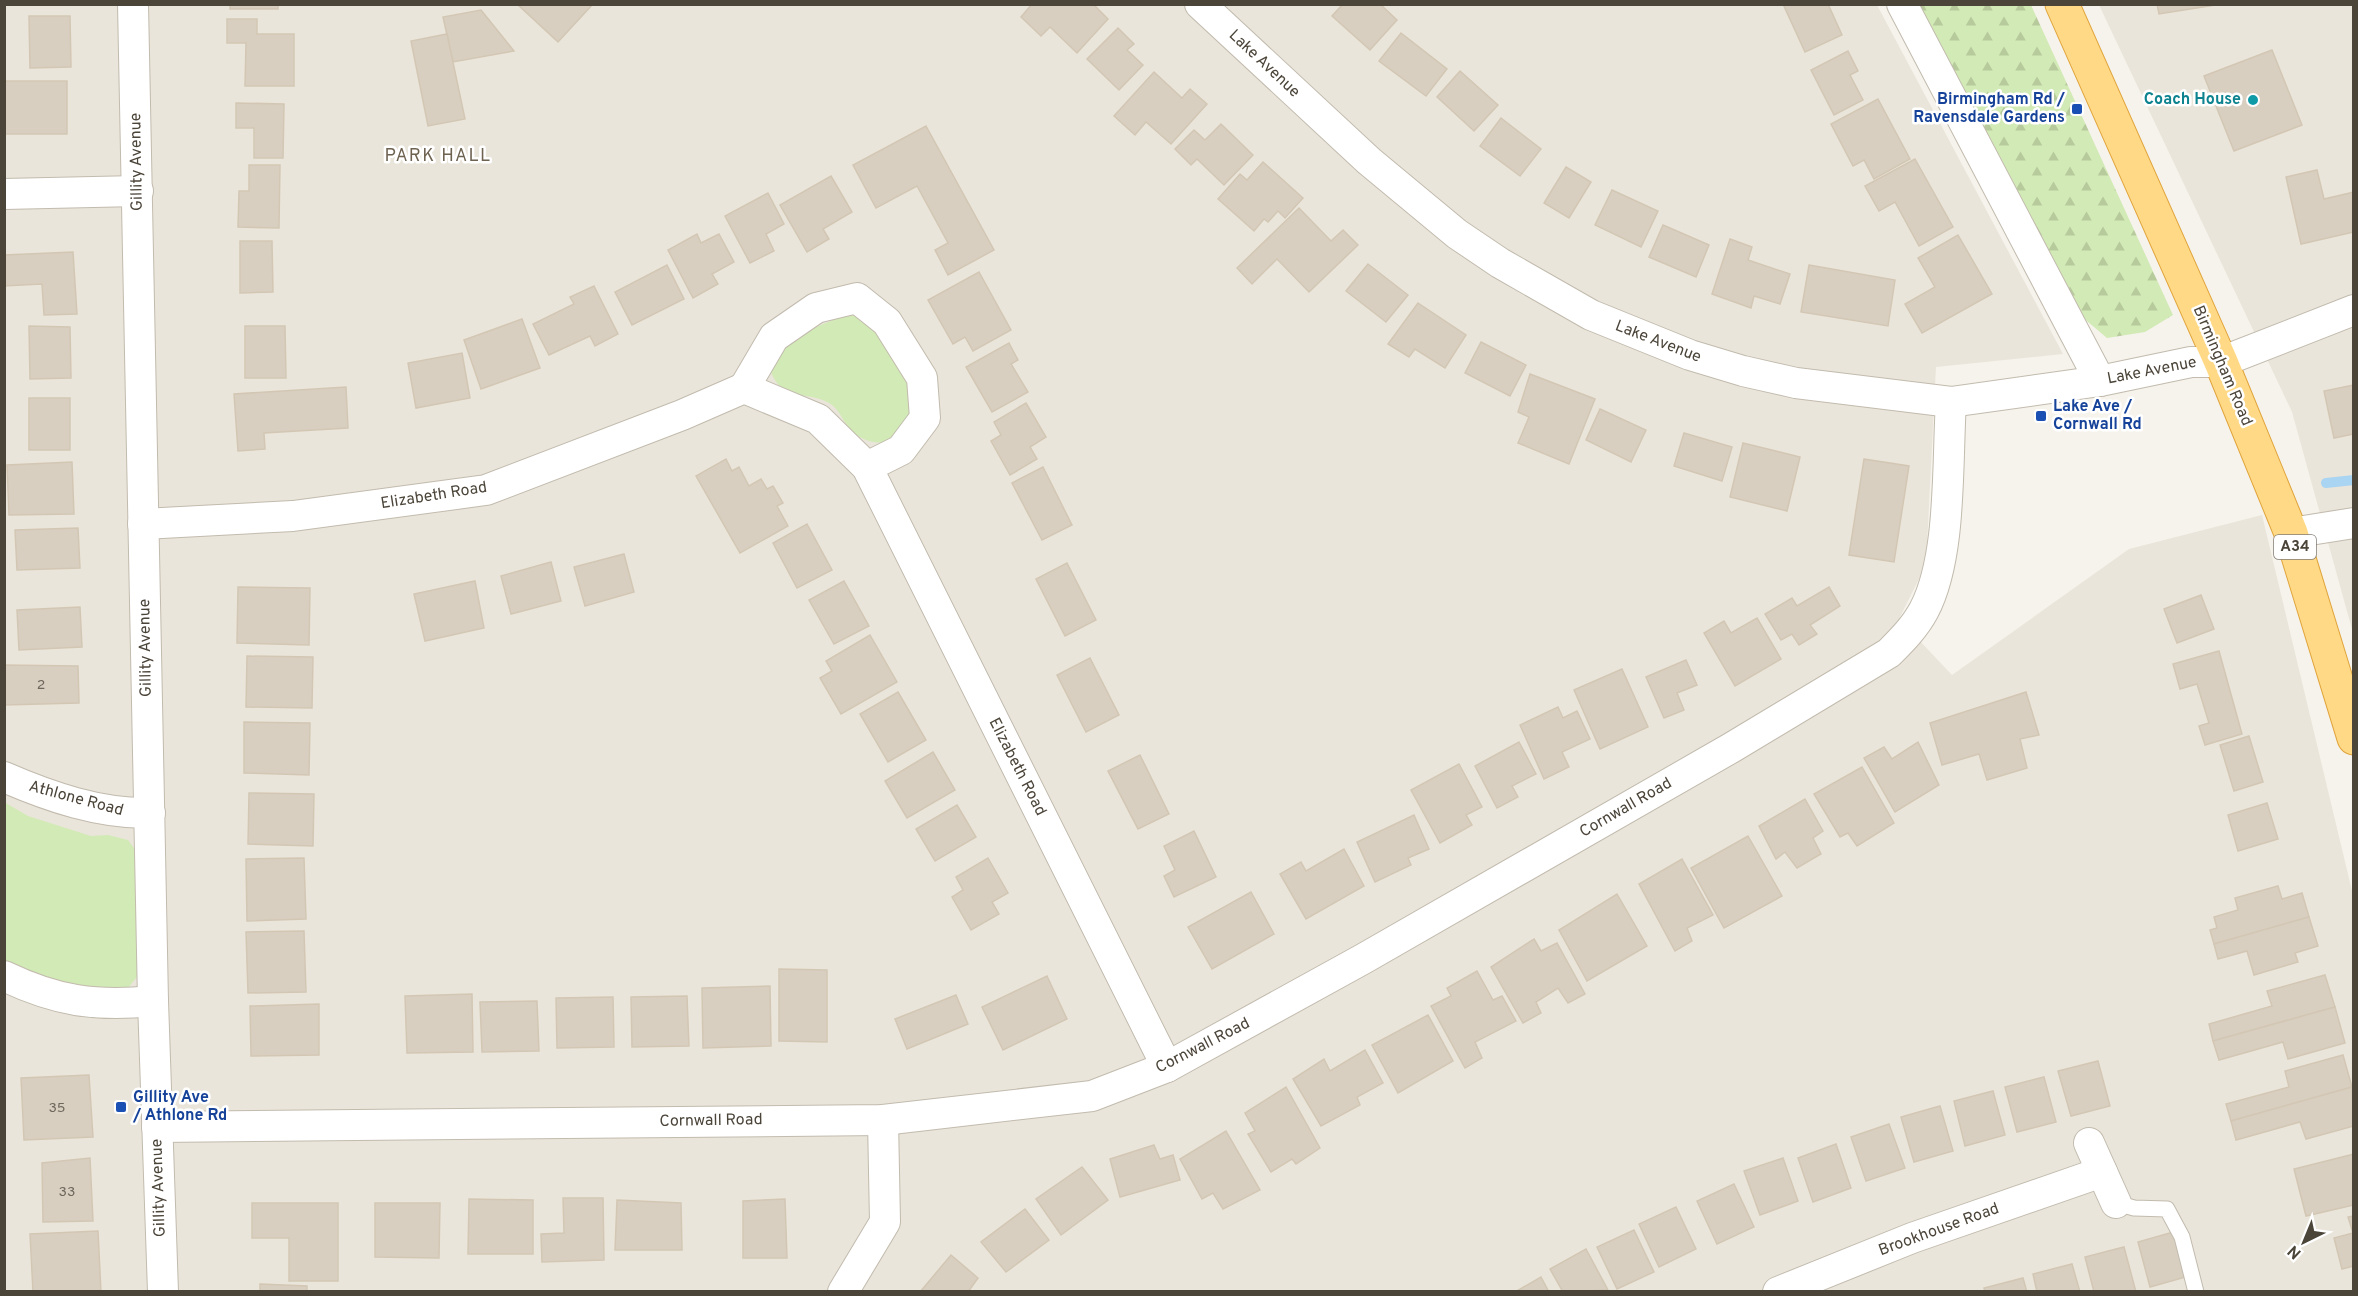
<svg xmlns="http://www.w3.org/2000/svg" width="2358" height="1296" font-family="Overpass,sans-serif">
	<defs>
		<pattern id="forest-firs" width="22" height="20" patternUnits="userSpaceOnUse" patternTransform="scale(1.5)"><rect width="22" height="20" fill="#d2eab5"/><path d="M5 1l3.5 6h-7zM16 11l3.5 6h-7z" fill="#b6ca9c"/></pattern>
	</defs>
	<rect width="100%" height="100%" fill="#f6f3ec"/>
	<g fill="#eae5da">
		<path d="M5 5H1877L2063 354 1936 367 1926 565 1899 619 1952 675 2129 549 2262 515 2353 895V1291L5 1292Z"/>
		<path d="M2099 5H2353V633L2292 412Z"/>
	</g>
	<g fill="#d2eab5">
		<path d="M851 315C857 317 864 317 869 321 888 337 911 388 916 412L897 443C878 444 860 443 847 425 841 417 838 408 829 403 804 389 782 405 769 367L782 341 838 318Z"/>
		<path d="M4 802 28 816 91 836 108 835 128 840 139 855 145 967 128 988 101 1005 5 968Z"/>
	</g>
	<path fill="url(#forest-firs)" d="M1917 5H2031L2173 315 2145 332 2107 338 2081 316Z"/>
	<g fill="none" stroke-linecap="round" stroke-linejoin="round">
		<path stroke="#a9d4f2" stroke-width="10" d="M2326 483 2354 480"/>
	</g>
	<g fill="#d8cfc1" stroke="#d3c7b4" stroke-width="1.5">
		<rect x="230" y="4" width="48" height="5"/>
		<path d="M517 4H593L558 42Z"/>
		<path d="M1032 4H1093L1108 19 1077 53 1050 27 1041 36 1021 17Z"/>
		<path d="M1343 4H1380L1397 20 1370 50 1332 16Z"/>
		<path d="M1783 4H1828L1842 35 1805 52Z"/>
		<path d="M2157 4H2222L2159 14Z"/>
		<path d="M481 10 514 51 453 62 443 17Z"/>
		<path d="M29 16H70L71 67 30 68Z"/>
		<path d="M227 19H257V34H294V86H245L246 43H227Z"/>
		<path d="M1118 28 1134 44 1127 50 1143 65 1119 90 1087 59Z"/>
		<path d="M1401 33 1447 69 1426 96 1379 61Z"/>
		<path d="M447 34 465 119 428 126 411 41Z"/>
		<path d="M2272 50 2302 125 2234 151 2204 76Z"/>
		<path d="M1848 51 1858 71 1850 75 1863 100 1834 115 1811 70Z"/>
		<path d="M1460 71 1498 105 1474 131 1437 97Z"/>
		<path d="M1154 72 1182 98 1190 89 1207 104 1171 144 1146 122 1135 135 1114 116Z"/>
		<rect x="4" y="81" width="63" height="53"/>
		<path d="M1878 99 1910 159 1874 179 1864 160 1853 166 1831 124Z"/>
		<path d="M236 103 284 104 283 158H254V128H236Z"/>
		<path d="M1501 118 1541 149 1520 176 1480 146Z"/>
		<path d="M1221 124 1253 155 1224 185 1197 159 1191 165 1175 149 1194 130 1205 140Z"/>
		<path d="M926 126 994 250 948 275 935 250 948 243 917 186 876 208 853 165Z"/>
		<path d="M1915 159 1953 227 1919 246 1895 202 1879 211 1865 186Z"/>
		<path d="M1263 162 1303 198 1285 218 1278 211 1268 222 1264 219 1254 231 1218 199 1240 174 1247 180Z"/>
		<path d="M249 165H280L279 228 238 227 239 191H249Z"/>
		<path d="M1566 167 1591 182 1569 218 1544 203Z"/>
		<path d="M2317 170 2324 199 2354 192V232L2301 244 2286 177Z"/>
		<path d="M831 176 852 212 823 229 829 239 807 252 780 205Z"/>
		<path d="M1612 190 1658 211 1641 247 1595 225Z"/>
		<path d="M768 193 784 224 766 234 774 251 750 263 725 216Z"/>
		<path d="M1299 208 1331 241 1343 230 1358 245 1309 292 1277 259 1252 284 1237 268Z"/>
		<path d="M1663 225 1709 245 1696 277 1649 257Z"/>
		<path d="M697 234 701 243 719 234 734 262 712 274 718 284 693 298 668 250Z"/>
		<path d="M1958 235 1992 294 1922 333 1905 304 1935 287 1918 258Z"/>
		<path d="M1730 239 1752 247 1748 260 1790 274 1780 304 1754 296 1751 308 1712 294Z"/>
		<path d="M240 241H272L273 292 240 293Z"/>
		<path d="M73 252 77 314 44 315 42 284 4 286V255Z"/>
		<path d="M1368 264 1408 295 1386 322 1346 291Z"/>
		<path d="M667 265 684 299 632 325 615 292Z"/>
		<path d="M1809 265 1895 280 1888 326 1801 312Z"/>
		<path d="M979 272 1011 330 973 351 965 337 953 344 928 300Z"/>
		<path d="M594 286 618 334 595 346 590 336 549 355 533 324 574 304 570 297Z"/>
		<path d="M1418 303 1466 335 1445 368 1415 349 1409 357 1388 344Z"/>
		<path d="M522 319 540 368 481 389 464 340Z"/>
		<path d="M29 326 70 327 71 378 30 379Z"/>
		<path d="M245 326H285L286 378H245Z"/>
		<path d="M1481 342 1526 365 1510 396 1465 373Z"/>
		<path d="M1009 343 1018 360 1011 364 1028 392 992 412 966 367Z"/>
		<path d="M462 353 470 398 416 408 408 363Z"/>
		<path d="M1530 374 1595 399 1569 464 1518 443 1529 417 1518 412Z"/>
		<path d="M2354 385V434L2334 438 2324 391Z"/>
		<path d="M346 387 348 428 264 433 265 449 238 451 234 394Z"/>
		<rect x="29" y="398" width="41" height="52"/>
		<path d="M1026 403 1046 437 1030 447 1037 459 1010 475 991 441 1001 435 994 422Z"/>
		<path d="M1600 409 1646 430 1631 462 1586 440Z"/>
		<path d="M1684 433 1732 447 1722 481 1674 466Z"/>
		<path d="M1743 443 1800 457 1787 511 1730 497Z"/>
		<path d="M726 459 732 471 739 467 749 486 761 479 767 489 773 486 783 503 777 506 788 526 740 553 696 476Z"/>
		<path d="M1864 459 1909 466 1894 562 1849 555Z"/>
		<path d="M72 462 74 514 9 515 7 465Z"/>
		<path d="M1043 467 1072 525 1042 540 1012 483Z"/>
		<path d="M807 524 832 570 797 588 773 543Z"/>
		<path d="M78 528 80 568 17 570 15 530Z"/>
		<path d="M624 554 634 592 585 606 574 567Z"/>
		<path d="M551 562 561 601 511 614 501 576Z"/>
		<path d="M1067 563 1096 620 1065 636 1036 579Z"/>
		<path d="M475 581 484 628 425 641 414 594Z"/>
		<path d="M844 581 869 626 834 644 809 600Z"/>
		<path d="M238 587 310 588 309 645 237 643Z"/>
		<path d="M1829 587 1840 606 1810 625 1817 634 1799 645 1792 634 1781 640 1765 614 1792 598 1797 606Z"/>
		<path d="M2201 595 2214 629 2177 643 2164 609Z"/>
		<path d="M80 607 82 647 19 650 17 610Z"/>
		<path d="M1757 618 1781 659 1735 686 1704 633 1724 621 1731 633Z"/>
		<path d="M870 635 897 682 841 714 820 678 832 671 826 661Z"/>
		<path d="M2219 651 2242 734 2205 745 2199 726 2209 723 2197 684 2180 689 2173 664Z"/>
		<path d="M247 656 313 657 312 708 246 707Z"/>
		<path d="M1090 658 1119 715 1086 732 1057 675Z"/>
		<path d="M1686 660 1697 685 1677 693 1684 710 1664 718 1646 677Z"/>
		<path d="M4 665 78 666 79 703 4 705Z"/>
		<path d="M1622 669 1648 727 1600 749 1574 690Z"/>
		<path d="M898 692 926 740 888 762 860 714Z"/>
		<path d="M2026 692 2039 735 2020 739 2027 768 1987 780 1979 754 1942 765 1930 723Z"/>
		<path d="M1558 707 1563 718 1577 711 1590 739 1562 752 1569 767 1544 779 1520 725Z"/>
		<path d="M244 722 310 723 309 775 244 773Z"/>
		<path d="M2249 736 2263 782 2234 791 2220 745Z"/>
		<path d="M1519 742 1536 774 1512 786 1518 797 1497 808 1475 766Z"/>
		<path d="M1918 742 1939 785 1895 812 1864 758 1884 747 1892 759Z"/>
		<path d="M933 752 955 790 907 818 885 781Z"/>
		<path d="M1140 755 1169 814 1138 829 1108 771Z"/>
		<path d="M1459 764 1482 807 1466 815 1472 825 1440 843 1411 790Z"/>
		<path d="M1862 767 1894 823 1857 846 1848 833 1840 837 1814 794Z"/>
		<path d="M249 793 314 794 313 846 248 844Z"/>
		<path d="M1805 799 1823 831 1813 838 1821 854 1797 868 1785 852 1776 859 1759 826Z"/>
		<path d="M2267 803 2278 839 2238 851 2228 815Z"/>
		<path d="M957 805 976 837 935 861 916 829Z"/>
		<path d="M1414 815 1429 849 1408 858 1411 865 1375 882 1357 842Z"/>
		<path d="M1194 831 1216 877 1174 897 1164 876 1175 870 1164 846Z"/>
		<path d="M1748 836 1782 896 1724 928 1691 868Z"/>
		<path d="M1344 849 1364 886 1306 919 1280 874 1301 862 1306 871Z"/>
		<path d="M304 858 306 919 247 921 246 859Z"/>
		<path d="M988 858 1008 893 992 902 999 914 971 930 952 897 963 890 956 877Z"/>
		<path d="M1682 859 1713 915 1687 928 1692 941 1675 951 1639 884Z"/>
		<path d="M2278 886 2282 899 2302 893 2309 917 2214 944 2210 930 2217 928 2214 917 2238 910 2235 898Z"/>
		<path d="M1251 892 1274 934 1212 969 1188 927Z"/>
		<path d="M1617 894 1647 946 1587 981 1559 930Z"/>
		<path d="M2309 917 2318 946 2295 953 2298 962 2254 975 2247 951 2218 959 2214 944Z"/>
		<path d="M304 931 306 992 248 993 246 932Z"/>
		<path d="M1534 939 1541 951 1557 943 1585 994 1568 1003 1558 988 1536 1002 1541 1013 1523 1023 1491 967Z"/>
		<path d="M779 969 827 970V1042L779 1041Z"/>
		<path d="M1477 971 1493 1000 1502 996 1516 1021 1475 1042 1482 1058 1465 1068 1431 1006 1451 996 1447 988Z"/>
		<path d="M2325 975 2335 1007 2213 1041 2209 1024 2272 1006 2267 991Z"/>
		<path d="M1047 976 1067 1019 1003 1050 982 1007Z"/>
		<path d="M770 986 771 1046 703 1048 702 988Z"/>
		<path d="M472 994 473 1052 407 1053 405 996Z"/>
		<path d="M956 995 968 1024 907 1049 895 1019Z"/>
		<path d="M687 996 689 1046 632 1047 631 997Z"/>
		<path d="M613 997 614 1047 557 1048 556 998Z"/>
		<path d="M537 1001 539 1051 482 1052 480 1002Z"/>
		<path d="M319 1004V1055L251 1056 250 1006Z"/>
		<path d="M2335 1007 2345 1043 2288 1059 2283 1042 2219 1060 2213 1041Z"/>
		<path d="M1428 1015 1453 1061 1398 1093 1372 1045Z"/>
		<path d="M1365 1050 1383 1083 1357 1097 1360 1105 1321 1126 1293 1079 1324 1059 1330 1071Z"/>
		<path d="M2343 1055 2352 1087 2231 1121 2226 1104 2289 1087 2285 1071Z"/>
		<path d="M2098 1061 2110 1106 2071 1116 2058 1071Z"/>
		<path d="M89 1075 93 1137 24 1140 21 1078Z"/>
		<path d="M2044 1077 2056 1122 2017 1132 2005 1087Z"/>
		<path d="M1286 1087 1320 1148 1296 1164 1292 1159 1271 1172 1248 1134 1255 1131 1245 1113Z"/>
		<path d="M2352 1087 2354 1126 2306 1139 2300 1122 2236 1140 2231 1121Z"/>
		<path d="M1993 1091 2005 1135 1965 1146 1954 1101Z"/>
		<path d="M1940 1106 1953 1151 1914 1162 1901 1117Z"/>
		<path d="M1889 1124 1905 1168 1866 1181 1851 1137Z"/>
		<path d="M1226 1131 1260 1190 1223 1209 1213 1193 1202 1199 1180 1159Z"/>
		<path d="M1836 1144 1851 1188 1813 1202 1798 1158Z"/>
		<path d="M1154 1145 1160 1159 1173 1155 1180 1180 1120 1197 1110 1159Z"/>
		<path d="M2354 1154V1205L2306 1216 2294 1169Z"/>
		<path d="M90 1158 93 1221 43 1222 42 1163Z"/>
		<path d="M1783 1158 1798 1201 1760 1215 1744 1171Z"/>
		<path d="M1082 1167 1108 1200 1061 1235 1036 1199Z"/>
		<path d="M1734 1184 1754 1227 1717 1244 1697 1201Z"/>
		<path d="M563 1198H603L604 1260 542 1262 541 1234 564 1233Z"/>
		<path d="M469 1199 533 1200V1254H468Z"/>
		<path d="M785 1199 787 1258H743V1201Z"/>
		<path d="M617 1200 681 1203 682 1250H615Z"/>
		<path d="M252 1203H338V1281H289V1238H252Z"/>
		<path d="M375 1203H440L439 1258 375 1257Z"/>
		<path d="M1676 1207 1696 1249 1659 1267 1639 1224Z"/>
		<path d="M1025 1209 1049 1240 1006 1272 981 1242Z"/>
		<path d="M2354 1216V1266L2342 1269 2334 1238 2353 1233 2348 1217Z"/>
		<path d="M1634 1230 1654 1272 1617 1289 1597 1247Z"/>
		<path d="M98 1231 101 1292H33L30 1234Z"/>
		<path d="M2177 1231 2189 1276 2150 1287 2138 1242Z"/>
		<path d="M2124 1247 2136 1292H2094L2085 1257Z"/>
		<path d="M1586 1249 1608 1290 1563 1292 1550 1269Z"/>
		<path d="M951 1255 978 1278 968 1292H920Z"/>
		<path d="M2072 1264 2080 1292H2037L2033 1274Z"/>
		<path d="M1541 1277 1549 1292H1515Z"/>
		<path d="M2023 1278 2027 1292H1985L1984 1288Z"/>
		<path d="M260 1284 307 1286V1292H260Z"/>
	</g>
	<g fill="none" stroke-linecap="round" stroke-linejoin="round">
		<defs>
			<path id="service" d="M2116 1203 2134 1208 2167 1209 2182 1237 2196 1292"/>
			<g id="minor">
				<path d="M133 4 153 1001 163 1292"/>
				<path d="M1200 4 1369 161 1457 234 1500 263 1591 315 1690 355 1743 371 1796 383 1951 402 2100 381 2191 362H2221L2354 310"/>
				<path d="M1902 4 2100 381"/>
				<path d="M4 194 138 191"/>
				<path d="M744 388 774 337 816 308 857 298 887 322 922 378 925 418 901 450 867 467"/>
				<path d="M143 524 293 516 486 490 682 415 744 388 818 419 867 467 1167 1067"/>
				<path d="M2291 533 2354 523"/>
				<path d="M4 777C50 797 100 814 150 813"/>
				<path d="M4 976C56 1001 96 1007 153 1001"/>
				<path d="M157 1127 883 1120 1092 1096 1167 1067 1363 959 1731 748 1889 653C1902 640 1915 627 1924 610 1952 557 1947 463 1951 402"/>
				<path d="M2089 1143 2116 1203"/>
				<path d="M843 1292 885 1222 883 1120"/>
				<path d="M1778 1292 1912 1238 2102 1172"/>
			</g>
			<path id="trunk" d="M2062 4 2221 362 2291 533 2354 738"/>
		</defs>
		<use href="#service" stroke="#c2bbae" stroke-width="17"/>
		<use href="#minor" stroke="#c2bbae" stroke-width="32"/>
		<use href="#trunk" stroke="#e0a43c" stroke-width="35"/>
		<use href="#service" stroke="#fff" stroke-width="15"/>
		<use href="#minor" stroke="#fff" stroke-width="30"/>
		<use href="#trunk" stroke="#ffd985" stroke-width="33"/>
	</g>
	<circle fill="#0f9aa8" stroke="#fff" stroke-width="2" cx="2253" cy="100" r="6"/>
	<g fill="#1a4fb4" stroke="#fff" stroke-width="2">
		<rect x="2071" y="103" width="12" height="12" rx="3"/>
		<rect x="2035" y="410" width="12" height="12" rx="3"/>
		<rect x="115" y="1101" width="12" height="12" rx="3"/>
	</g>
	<g text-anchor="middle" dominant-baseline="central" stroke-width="5" stroke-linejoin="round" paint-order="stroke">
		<g font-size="14" fill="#6e675b">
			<text x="41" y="685">2</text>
			<text x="57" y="1108">35</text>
			<text x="67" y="1192">33</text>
		</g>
		<rect fill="#fff" stroke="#817c74" stroke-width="1.5" x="2274" y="535" width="42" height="24" rx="4.5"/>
		<g font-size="15" font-weight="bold" fill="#4b4439">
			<text x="2295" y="547">A34</text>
		</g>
		<g font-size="16" fill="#4b4439" stroke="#fff">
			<text transform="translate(1264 64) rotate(43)">Lake Avenue</text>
			<text transform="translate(137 162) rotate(-91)">Gillity Avenue</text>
			<text transform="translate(1658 342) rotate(21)">Lake Avenue</text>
			<text transform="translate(2222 366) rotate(67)">Birmingham Road</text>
			<text transform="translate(2152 371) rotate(-11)">Lake Avenue</text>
			<text transform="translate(434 496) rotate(-9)">Elizabeth Road</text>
			<text transform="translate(146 648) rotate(-91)">Gillity Avenue</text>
			<text transform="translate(1017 767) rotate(63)">Elizabeth Road</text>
			<text transform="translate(76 799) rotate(15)">Athlone Road</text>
			<text transform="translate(1626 808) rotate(-30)">Cornwall Road</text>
			<text transform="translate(1203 1046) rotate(-27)">Cornwall Road</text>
			<text transform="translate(711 1121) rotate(-1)">Cornwall Road</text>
			<text transform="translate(159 1188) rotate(-92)">Gillity Avenue</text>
			<text transform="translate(1939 1230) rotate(-20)">Brookhouse Road</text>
		</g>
		<g font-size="16" font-weight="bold" fill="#164399" stroke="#fff" text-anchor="start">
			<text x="2065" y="100" text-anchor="end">Birmingham Rd /<tspan x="2065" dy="18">Ravensdale Gardens</tspan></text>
			<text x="2053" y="407">Lake Ave /<tspan x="2053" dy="18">Cornwall Rd</tspan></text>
			<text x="133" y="1098">Gillity Ave<tspan x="133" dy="18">/ Athlone Rd</tspan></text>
		</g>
		<g font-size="16" font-weight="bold" fill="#0d838f" stroke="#fff" text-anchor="end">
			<text x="2241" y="100">Coach House</text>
		</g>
		<g font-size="18" letter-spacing="1.5" fill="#6e6250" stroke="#fff">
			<text x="438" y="156">PARK HALL</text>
		</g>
	</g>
	<rect width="2358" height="1296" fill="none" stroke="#4b4439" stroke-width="12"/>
	<g transform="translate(2304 1242) rotate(223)" stroke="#ffffff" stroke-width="4.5" paint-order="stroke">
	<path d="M0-4.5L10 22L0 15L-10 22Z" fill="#4b4439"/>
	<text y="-9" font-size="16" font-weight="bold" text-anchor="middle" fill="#4b4439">N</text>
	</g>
</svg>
